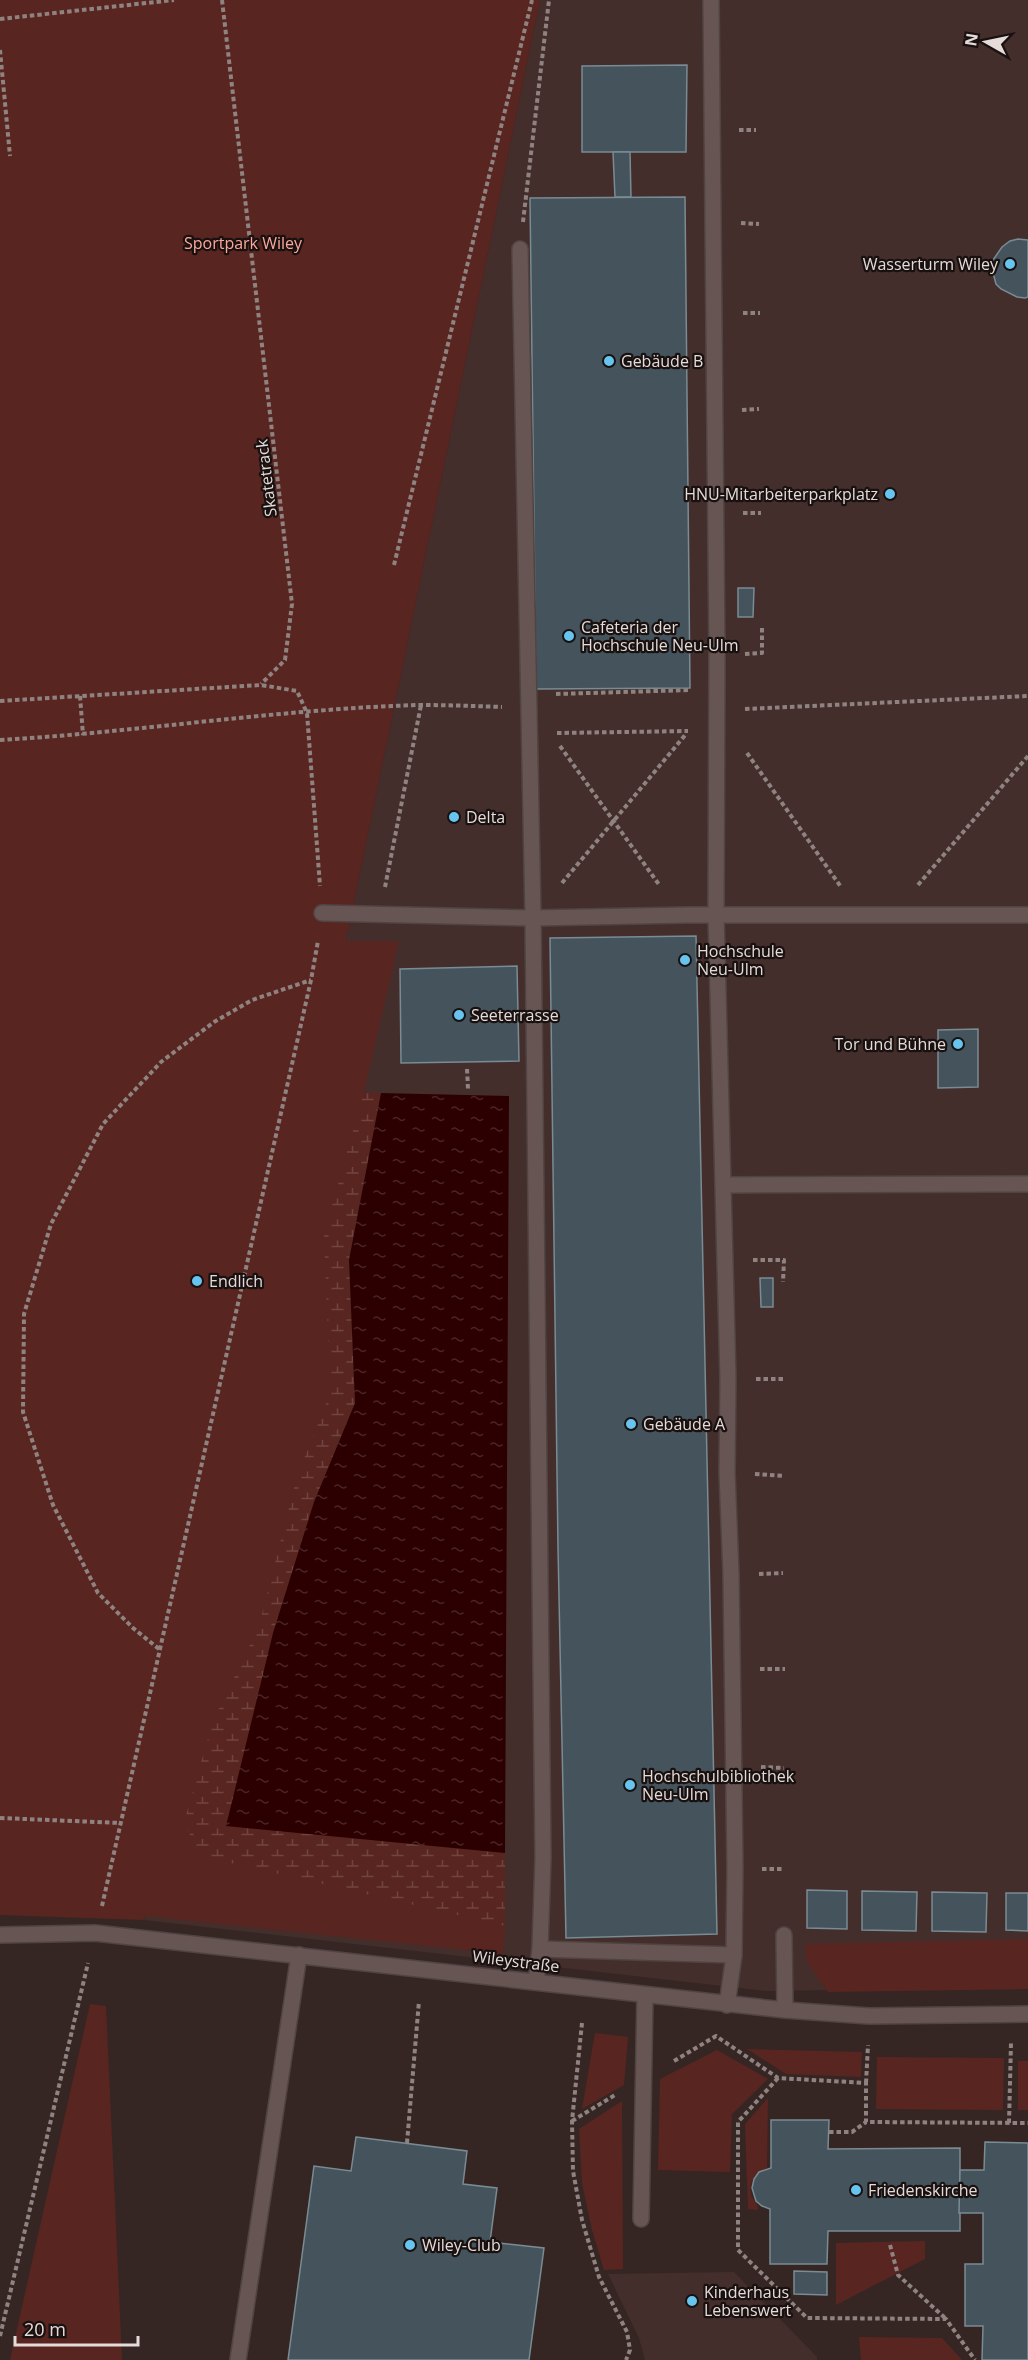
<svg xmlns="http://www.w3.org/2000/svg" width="1028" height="2360" font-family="'Open Sans',sans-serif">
	<defs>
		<pattern id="wetland-marsh" width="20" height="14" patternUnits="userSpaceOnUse" patternTransform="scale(1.5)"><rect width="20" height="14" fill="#592520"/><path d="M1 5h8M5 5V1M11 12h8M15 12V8" fill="none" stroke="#714440"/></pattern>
		<pattern id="water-ripples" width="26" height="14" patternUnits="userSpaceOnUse" patternTransform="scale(1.5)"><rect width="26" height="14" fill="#2c0000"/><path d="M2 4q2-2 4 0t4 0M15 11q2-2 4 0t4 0" fill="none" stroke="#4a2525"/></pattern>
	</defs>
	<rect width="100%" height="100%" fill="#352624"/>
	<g fill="#432e2c">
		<path d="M540 0H1028V1987L766 1991 144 1920Z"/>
		<path d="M734 2272 817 2357V2360H645L639 2338 608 2274Z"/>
	</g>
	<g fill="#592520">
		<path d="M0 0H540L346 941H399L364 1092 324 1234 330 1394 297 1476 259 1626 213 1721 197 1855 505 1926 503 1954 145 1916 144 1920 0 1915Z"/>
		<path d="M1028 1939V1989L828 1992 807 1962 805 1944Z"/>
		<path d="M90 2004 106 2006 122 2360H10Z"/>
		<path d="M595 2033 628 2037 624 2085 582 2109Z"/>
		<path d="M747 2049 862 2052 861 2077 786 2074Z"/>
		<path d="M717 2050 768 2079 732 2114 730 2172 658 2170 660 2079Z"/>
		<path d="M877 2057 1004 2058 1003 2110 876 2109Z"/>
		<rect x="1018" y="2061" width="10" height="49"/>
		<path d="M768 2098 767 2168C755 2174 747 2183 752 2197 755 2203 758 2203 758 2210L748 2209 745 2124Z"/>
		<path d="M622 2101 623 2269 604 2270 592 2230 582 2183 579 2129Z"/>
		<path d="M925 2241V2259L836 2305V2243Z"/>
		<path d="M859 2337 942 2338 962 2360H861Z"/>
	</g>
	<path fill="url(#wetland-marsh)" d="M364 1092 381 1093 349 1260 355 1403 314 1502 273 1633 227 1826 505 1853V1926L196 1855 185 1819 213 1721 259 1626 297 1476 330 1394 324 1234Z"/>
	<path fill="url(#water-ripples)" d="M381 1093 509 1096 505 1853 226 1826 273 1633 314 1502 355 1403 349 1260Z"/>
	<g fill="#45545c" stroke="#7a8b93" stroke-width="1.5">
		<path d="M687 65 686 152H582V66Z"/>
		<path d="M613 152H630L631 197H615Z"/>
		<path d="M685 197 690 688 536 689 530 198Z"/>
		<path d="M1018 239 1028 240V297L1025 298 1017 297 1001 289 996 284 992 269 993 260 1002 247 1010 241Z"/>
		<path d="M738 588H754L753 617H738Z"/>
		<path d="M696 936 717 1934 566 1938 558 1548 550 938Z"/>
		<path d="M517 966 519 1061 401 1063 400 969Z"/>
		<path d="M978 1029V1087L938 1088V1030Z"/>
		<path d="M760 1278H773V1307H761Z"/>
		<path d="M807 1890 847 1891V1929L807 1928Z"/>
		<path d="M862 1891 917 1892 916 1931 862 1930Z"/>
		<path d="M932 1892 987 1893 986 1932 932 1931Z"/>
		<path d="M1006 1893H1028V1931L1006 1930Z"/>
		<path d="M771 2120H829L828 2149 960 2148V2231H828L827 2264H770V2209L762 2206 756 2201 752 2188 754 2179 759 2172 771 2168Z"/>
		<path d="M356 2137 467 2151 463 2184 497 2188 490 2242 544 2248 529 2360H288L314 2166 351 2171Z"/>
		<path d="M985 2142 1028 2143V2360H982L983 2326H965V2264H983V2213H959L960 2170H984Z"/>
		<path d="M794 2271 827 2272V2295L794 2294Z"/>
	</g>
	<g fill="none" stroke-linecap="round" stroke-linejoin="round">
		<defs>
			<g id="minor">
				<path d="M711 0 717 656 716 915 728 1379 727 1472 731 1574 735 1868 734 1955 727 2005"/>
				<path d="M520 249 533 918 543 1858 540 1949 536 1982"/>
				<path d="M322 913 533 918 688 915H1028"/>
				<path d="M723 1185 1028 1184"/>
				<path d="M0 1935 95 1933 785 2010 869 2016 1028 2014"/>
				<path d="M784 1935 785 2010"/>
				<path d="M540 1949 734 1955"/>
				<path d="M641 2219 645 1995"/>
				<path d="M238 2360 299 1955"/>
			</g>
		</defs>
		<use href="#minor" stroke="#504442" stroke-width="18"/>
		<g stroke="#8f8381" stroke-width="4" stroke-dasharray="4.5 3" stroke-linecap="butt">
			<path d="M222 0 292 604 285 660 261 684"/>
			<path d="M0 19 174 0"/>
			<path d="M0 50 10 156"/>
			<path d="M739 130H756"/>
			<path d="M523 222 549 0"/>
			<path d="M741 223 759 224"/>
			<path d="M743 313H760"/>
			<path d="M742 410 759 409"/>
			<path d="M743 513H761"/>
			<path d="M394 565 532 0"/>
			<path d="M745 654 762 653V628"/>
			<path d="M556 694 690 690"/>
			<path d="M80 696 83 735"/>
			<path d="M0 701 261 685 297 691 307 713 320 886"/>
			<path d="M745 709 1028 696"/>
			<path d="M557 733 688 731"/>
			<path d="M0 740C140 732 279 709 419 705 447 705 474 706 502 707"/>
			<path d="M560 746 660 886"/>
			<path d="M747 753 841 887"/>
			<path d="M562 883 686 734"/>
			<path d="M918 885 1028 756"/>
			<path d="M385 887 421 705"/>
			<path d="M467 1069 468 1089"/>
			<path d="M753 1260H784L783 1282"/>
			<path d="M756 1379H783"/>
			<path d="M755 1474 784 1476"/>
			<path d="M759 1574 783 1573"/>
			<path d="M159 1649 133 1628 98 1593 53 1505 23 1412 24 1314 51 1224 103 1124 161 1062 214 1022 252 1000 311 980"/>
			<path d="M760 1669H785"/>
			<path d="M761 1767 784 1768"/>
			<path d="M0 1818 121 1823"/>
			<path d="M762 1869H784"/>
			<path d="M102 1906 311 980 318 941"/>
			<path d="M582 2023 572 2121 573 2171 582 2220 599 2277 627 2332 630 2350 626 2360"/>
			<path d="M674 2061 716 2036 778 2078 866 2083V2122L1028 2123"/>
			<path d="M778 2078 738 2122V2250L807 2318 946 2319 975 2360"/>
			<path d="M866 2083 868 2045"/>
			<path d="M572 2121 615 2095"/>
			<path d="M1009 2123 1011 2043"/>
			<path d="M829 2132H852L866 2122"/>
			<path d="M407 2143 419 2001"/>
			<path d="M890 2245 898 2275 945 2318"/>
			<path d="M0 2336 88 1963"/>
		</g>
		<use href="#minor" stroke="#665553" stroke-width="15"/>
	</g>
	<g fill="#67c4ef" stroke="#181110" stroke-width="2">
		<circle cx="1010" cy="264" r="6"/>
		<circle cx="609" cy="361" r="6"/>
		<circle cx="890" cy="494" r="6"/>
		<circle cx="569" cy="636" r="6"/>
		<circle cx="454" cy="817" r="6"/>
		<circle cx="685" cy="960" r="6"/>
		<circle cx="459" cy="1015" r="6"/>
		<circle cx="958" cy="1044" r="6"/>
		<circle cx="197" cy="1281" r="6"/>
		<circle cx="631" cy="1424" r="6"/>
		<circle cx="630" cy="1785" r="6"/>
		<circle cx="856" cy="2190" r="6"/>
		<circle cx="410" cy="2245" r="6"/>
		<circle cx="692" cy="2301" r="6"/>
	</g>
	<g text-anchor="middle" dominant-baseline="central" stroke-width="4.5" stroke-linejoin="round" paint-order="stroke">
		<g font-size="16" fill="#fda79c" stroke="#181110">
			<text x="243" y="243">Sportpark Wiley</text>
		</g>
		<g font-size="16" fill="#e5dbd9" stroke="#181110" text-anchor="start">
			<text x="998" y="264" text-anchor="end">Wasserturm Wiley</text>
			<text x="621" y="361">Gebäude B</text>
			<text x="878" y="494" text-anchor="end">HNU-Mitarbeiterparkplatz</text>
			<text x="581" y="627">Cafeteria der<tspan x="581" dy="18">Hochschule Neu-Ulm</tspan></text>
			<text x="466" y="817">Delta</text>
			<text x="697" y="951">Hochschule<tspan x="697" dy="18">Neu-Ulm</tspan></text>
			<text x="471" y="1015">Seeterrasse</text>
			<text x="946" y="1044" text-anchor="end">Tor und Bühne</text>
			<text x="209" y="1281">Endlich</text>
			<text x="643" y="1424">Gebäude A</text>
			<text x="642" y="1776">Hochschulbibliothek<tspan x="642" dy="18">Neu-Ulm</tspan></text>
			<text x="868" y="2190">Friedenskirche</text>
			<text x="422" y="2245">Wiley-Club</text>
			<text x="704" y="2292">Kinderhaus<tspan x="704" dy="18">Lebenswert</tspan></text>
		</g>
		<g font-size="16" fill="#e5dbd9" stroke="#181110">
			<text transform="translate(266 478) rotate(-97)">Skatetrack</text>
			<text transform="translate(516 1961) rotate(7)">Wileystraße</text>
		</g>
	</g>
	<g transform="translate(986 42) rotate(279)" stroke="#181110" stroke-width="4.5" paint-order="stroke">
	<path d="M0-4.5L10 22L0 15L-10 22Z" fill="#e5dbd9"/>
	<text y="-9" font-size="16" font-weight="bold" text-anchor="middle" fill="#e5dbd9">N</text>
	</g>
	<path d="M15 2336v9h123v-9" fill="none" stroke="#e5dbd9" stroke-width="3"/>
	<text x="24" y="2336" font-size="18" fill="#e5dbd9" stroke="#181110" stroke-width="4.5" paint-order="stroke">20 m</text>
</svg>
